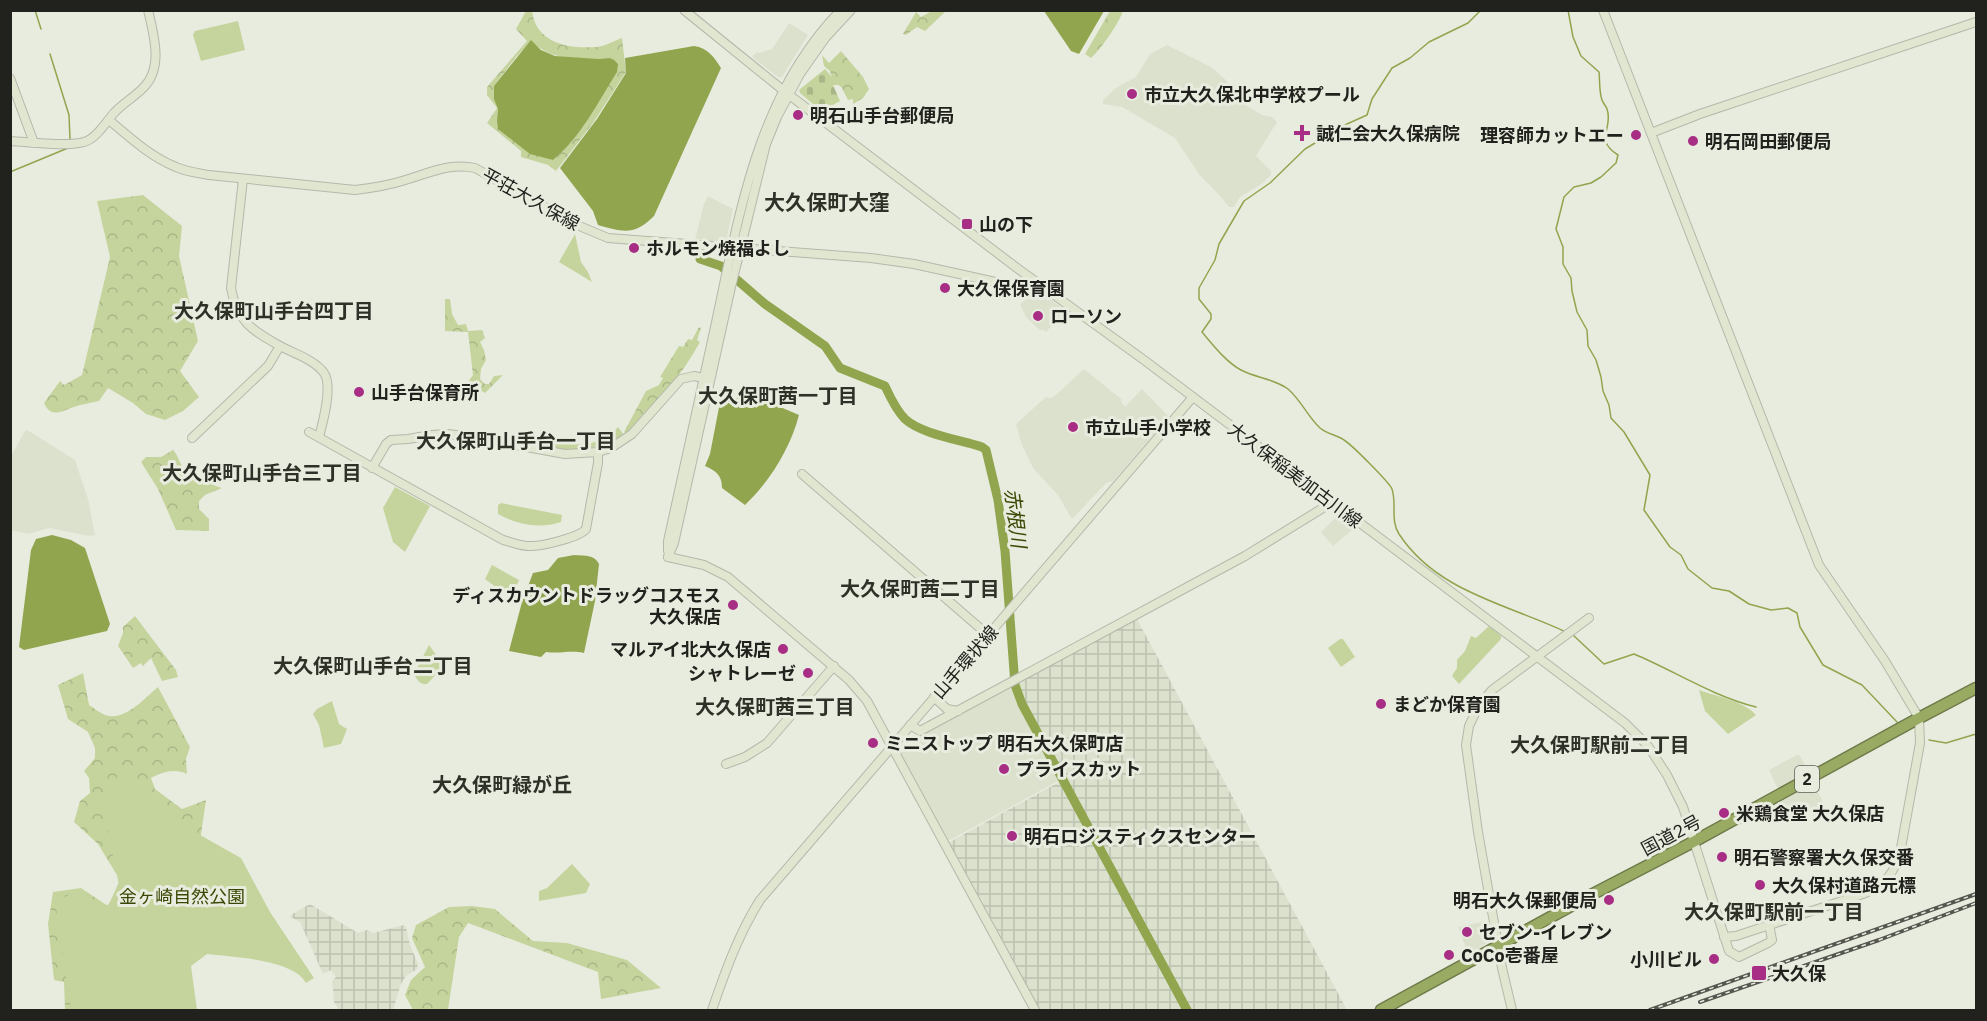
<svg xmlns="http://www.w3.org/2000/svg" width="1987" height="1021" font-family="'IBM Plex Sans','Noto Sans JP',sans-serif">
	<defs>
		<pattern id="industrial-grid" width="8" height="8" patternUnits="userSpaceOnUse" patternTransform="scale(1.5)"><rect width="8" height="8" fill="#dbe1cd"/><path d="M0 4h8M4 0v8" fill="none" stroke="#bcc1b0"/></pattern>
		<pattern id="forest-crowns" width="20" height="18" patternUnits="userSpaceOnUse" patternTransform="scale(1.5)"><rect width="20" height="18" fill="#c5d49d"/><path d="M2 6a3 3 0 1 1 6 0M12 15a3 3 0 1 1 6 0" fill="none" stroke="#a9b687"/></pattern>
		<pattern id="cemetery-stones" width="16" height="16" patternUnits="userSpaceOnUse" patternTransform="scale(1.5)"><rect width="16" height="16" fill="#c5d49d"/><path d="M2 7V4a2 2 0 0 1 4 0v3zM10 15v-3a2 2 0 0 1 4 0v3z" fill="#a9b687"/></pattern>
	</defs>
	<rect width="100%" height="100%" fill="#e8ecdf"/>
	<g fill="#dbe1cd">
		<path d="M789 23 808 35 782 77H778L752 57 757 52 759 53 772 49Z"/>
		<path d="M1167 45 1211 67 1228 82 1237 97 1247 106 1262 115 1272 117 1277 122 1256 156 1271 171V175L1260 185 1240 197 1234 207H1229L1220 196 1199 174 1175 138 1122 107 1103 104V100L1116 88 1136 77 1150 54Z"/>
		<path d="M708 196 733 209 726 242 695 239 704 204Z"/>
		<path d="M1033 294 1044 295 1065 310 1046 332 1043 330H1040L1026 317 1020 304Z"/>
		<path d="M1084 369 1122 400 1121 402 1125 407 1142 389 1169 417 1113 481 1106 483 1072 519 1058 495 1033 468 1022 445 1016 424 1046 397 1051 398 1057 394Z"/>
		<path d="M27 430 75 460 88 499 95 535 89 536 49 528 28 534 11 530V456L25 431Z"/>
		<path d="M1339 514 1357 526 1333 546 1321 532Z"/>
		<path d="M1014 686 1015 693 1060 780 948 841 900 754 901 745Z"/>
		<path d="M1799 754 1809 773 1778 789 1769 770Z"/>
		<path d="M1813 782 1829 814 1815 821 1809 809 1786 818 1781 801Z"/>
		<path d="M1486 921 1490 938 1487 943 1468 954 1458 927Z"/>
	</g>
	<g fill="url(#industrial-grid)">
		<path d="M1137 619 1347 1010H1190L1015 685Z"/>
		<path d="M1061 781 1185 1010H1039L948 843Z"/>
		<path d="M310 904 358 933 367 930 373 933 404 925 406 927 410 945 418 964 417 969 406 976 401 984 393 1010H339L334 1002 333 989 332 981 336 977 331 970 323 974 300 922 289 916Z"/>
	</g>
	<g fill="url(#forest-crowns)" fill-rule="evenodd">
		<path d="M526 11H532C536 43 568 49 595 47 604 47 613 41 622 38L626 72 593 123 556 171 548 165 521 157V151L487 123 497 108 487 95V87L527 41 516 29ZM531 41C552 61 582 61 610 58L572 141 553 160 543 156 497 120 498 109 494 86 516 57Z"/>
		<path d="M932 11H946L925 31 917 27 906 35 903 34 916 12 921 17Z"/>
		<path d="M1110 11H1123C1119 23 1101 49 1091 58L1085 54Z"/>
		<path d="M841 51 863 77 869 89 863 98 853 104V99L848 100 842 88 832 78 830 71 824 66 822 55 829 63Z"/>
		<path d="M143 195 182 226 179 256 198 341 180 371 199 397 183 411 165 420 146 414 133 403 108 388 99 401C91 403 82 404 74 407 62 411 51 419 44 403L60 381 64 385 82 375 110 257 97 201Z"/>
		<path d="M445 299H450L452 314 458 325 466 324 468 331 482 330 485 338 480 342 484 350 486 360 481 369 480 379 485 384H489L494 376 503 375 485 393 477 388 469 392 468 382 473 375 468 332 445 331Z"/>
		<path d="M699 327 701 328 697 340 700 342C681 377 655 406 627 434L624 432 646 391 659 385 663 378 660 377 679 346 683 347 688 339 692 340Z"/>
		<path d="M618 427 624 435C595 452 575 451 542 447L549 441C572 446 602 448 618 427Z"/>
		<path d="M173 450C178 455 179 462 183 467 189 474 214 486 222 488L205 495 199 501V509L209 519V531L176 530 158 489 141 462 146 457H161Z"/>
		<path d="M135 616 176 670 178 677 162 681 151 658 143 666 141 663 133 668 118 646 123 633V627Z"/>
		<path d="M83 673 89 705C94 708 100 713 105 715 124 722 145 698 158 687L190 747 186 759 187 774C174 768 163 772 151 778L155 789 182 809 206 800 186 937 188 1010H65L64 982 54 980 48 924 53 892 81 888 108 906 120 880 98 844 74 822 80 801 90 793 89 778 84 771 95 758V748L88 732 68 719 58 685Z"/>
		<path d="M472 906 495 909 533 941 567 943 627 960 661 988 601 999 598 972 468 923 459 937 448 1010H413L405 995 411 980 425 967 412 938 416 925 449 907Z"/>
	</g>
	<path fill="url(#cemetery-stones)" d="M825 69 839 85H833L840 101 826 109 824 108 820 110 800 93 799 90Z"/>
	<g fill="#c5d49d">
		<path d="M238 21 245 50 201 61 193 35 195 31Z"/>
		<path d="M575 234 581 262 588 272 592 282 559 262Z"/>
		<path d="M395 487 430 506 405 552 393 542 383 508Z"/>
		<path d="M501 503 562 515 561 522C540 529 517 525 498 514V505Z"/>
		<path d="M492 565 519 580 512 599 485 579Z"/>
		<path d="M1489 626 1501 636V639L1459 684 1452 676 1457 668V660L1465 651 1471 636 1476 638Z"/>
		<path d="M1340 639H1343L1355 657 1341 667 1328 648Z"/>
		<path d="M429 645 442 663V668L427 684C420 685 417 680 414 674Z"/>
		<path d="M1699 690C1715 696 1746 702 1756 715L1728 734 1705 711Z"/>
		<path d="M332 701 339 724 347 729 341 744 324 748 319 725 313 714 317 709Z"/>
		<path d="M120 769 184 826 241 858 270 912 314 978 306 983C294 959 231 957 207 954L191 966 197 1010H71L55 900 80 891 106 907 120 890 104 812Z"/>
		<path d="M572 864 590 884 586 893 539 901V891L547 888Z"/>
	</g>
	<g fill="#91a54e">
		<path d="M1044 11H1104L1079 54 1071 51Z"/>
		<path d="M531 40 541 50 555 56 598 59 610 58 614 60 618 64 617 72C598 102 581 137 553 160L530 154 498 129 497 120 498 109 494 99V86Z"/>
		<path d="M694 46C708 48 714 57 721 68L654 216C634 236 623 232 598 225L593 211 560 168 597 119 626 73 625 58Z"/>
		<path d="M721 397 764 400 799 415C790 449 770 481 745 505L722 488C722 475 716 471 705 466L710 454Z"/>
		<path d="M52 535 71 540 85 548 110 624 107 631 24 650 19 647 31 550 36 539Z"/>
		<path d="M574 555C584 556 594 554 599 564L595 601 584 653C570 650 559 654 546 652L541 657 509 651 522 602 533 573 548 570 558 558Z"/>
	</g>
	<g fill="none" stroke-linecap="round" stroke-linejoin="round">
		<g stroke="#91a54e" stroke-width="1.5">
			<path d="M35 10 41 29"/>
			<path d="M1481 10 1468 23 1429 42 1410 58 1392 68 1372 99 1367 115 1347 124 1305 149 1270 183 1244 201 1219 244 1215 260 1199 288V299L1211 314V319L1202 332C1213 345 1226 362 1241 370 1256 378 1275 379 1288 389 1301 400 1308 417 1320 428 1327 434 1337 435 1344 440 1352 445 1389 482 1392 489 1397 504 1390 520 1399 534 1437 592 1507 604 1566 632"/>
			<path d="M1568 10 1573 37 1581 56 1599 72C1600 81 1599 92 1602 100 1603 103 1606 106 1607 109 1614 129 1593 139 1618 155L1616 163 1601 177 1591 183 1574 187 1564 197 1556 229 1563 247V264L1571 278 1572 291 1577 312 1587 330 1588 346 1596 360 1601 377 1603 391 1609 405 1611 418 1624 432 1650 475 1644 510 1670 547 1681 555 1688 569 1712 588 1729 591 1749 604 1771 610 1788 608 1797 613 1800 627 1823 665 1862 685 1897 722"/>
			<path d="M50 54 69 115 70 139"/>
			<path d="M10 172 68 148"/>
			<path d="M1573 635 1604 664 1634 654C1675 671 1712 696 1756 707"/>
			<path d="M1929 740 1946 743 1976 734"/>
		</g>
		<path stroke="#91a54e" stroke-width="9" d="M700 259 721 266 765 304 825 346 840 368 885 386C890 397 896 410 905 419 921 434 961 440 982 447L986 450 998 500 1005 551 1015 685 1022 704 1187 1010"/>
		<defs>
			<g id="secondary">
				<path d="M684 10 784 91 1017 268 1144 360 1625 723 1648 746 1667 775 1683 807 1729 951 1739 957 1768 943 1772 940 1769 924"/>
				<path d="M1603 10 1819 565 1885 661 1919 718 1920 743 1901 848C1896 871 1886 885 1863 894L1736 936 1724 937"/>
				<path d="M10 78 34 143"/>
				<path d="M109 120C129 137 151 157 176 167 187 172 198 173 209 175L355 190C372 188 386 186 402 181 427 174 449 162 475 168L577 225 608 238 871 258 914 264 1032 290 1039 284"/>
				<path d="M1651 133 1700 114 1976 22"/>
				<path d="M10 141C30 142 67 147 84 142 96 139 106 122 114 113 122 104 133 98 142 89 164 69 154 36 148 10"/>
				<path d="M243 179 231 288C237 322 252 330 280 346"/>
				<path d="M309 432 503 540C512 542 522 547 532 546 543 546 580 537 586 529L598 463V452"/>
				<path d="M192 438 268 366 280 346C293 353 315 360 324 373 333 386 323 422 319 437"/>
				<path d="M372 468 386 444 391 440 408 439 431 435 448 434 472 437 565 454 598 452 611 448 632 434 681 379 694 376 708 379"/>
				<path d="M802 474 988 635"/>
				<path d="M668 551V541C683 470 699 399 715 327 739 216 757 95 841 10"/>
				<path d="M668 557 704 565 728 577 849 680 867 701 1035 1010"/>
				<path d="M668 557 674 543 731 287 766 144 777 117 800 74 826 37 851 10"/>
				<path d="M934 697 947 709 958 711"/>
				<path d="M910 725 920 731 1245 556 1331 503"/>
				<path d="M726 764 745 757 767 743 834 666"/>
				<path d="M712 1010C725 972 738 935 760 900L1193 397"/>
				<path d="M1512 1010 1502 968 1478 832 1466 745 1469 726 1478 707 1492 690 1589 618"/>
			</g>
			<path id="highway" d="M1381 1010 1591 895 1695 841 1919 718 1976 688"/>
		</defs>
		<use href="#secondary" stroke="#b4b8ab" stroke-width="10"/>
		<use href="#highway" stroke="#6f7b4a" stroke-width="13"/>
		<use href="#secondary" stroke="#e0e6d0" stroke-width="8"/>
		<use href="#highway" stroke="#99ab63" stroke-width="10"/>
		<defs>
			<g id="rail">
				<path d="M1700 1002 1879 940 1976 903"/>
				<path d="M1650 1010 1976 894"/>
			</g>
		</defs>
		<use href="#rail" stroke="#55564f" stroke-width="4"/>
		<use href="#rail" stroke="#e8ecdf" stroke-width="1.5" stroke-dasharray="4.5" stroke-linecap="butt"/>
	</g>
	<g fill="#a72e84" stroke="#e8ecdf" stroke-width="2">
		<circle cx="1132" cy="94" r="6"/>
		<circle cx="798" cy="115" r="6"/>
		<path d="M1299 124h6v6h6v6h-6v6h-6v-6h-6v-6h6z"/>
		<circle cx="1636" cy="135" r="6"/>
		<circle cx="1693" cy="141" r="6"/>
		<rect x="961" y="218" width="12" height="12" rx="3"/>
		<circle cx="634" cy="248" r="6"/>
		<circle cx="945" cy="288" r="6"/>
		<circle cx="1038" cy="316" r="6"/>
		<circle cx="359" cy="392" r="6"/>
		<circle cx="1073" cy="427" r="6"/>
		<circle cx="733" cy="605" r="6"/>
		<circle cx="783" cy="649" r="6"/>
		<circle cx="808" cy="673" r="6"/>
		<circle cx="1381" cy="704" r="6"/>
		<circle cx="873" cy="743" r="6"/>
		<circle cx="1004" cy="769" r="6"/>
		<circle cx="1724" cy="813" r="6"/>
		<circle cx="1012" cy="836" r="6"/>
		<circle cx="1722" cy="857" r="6"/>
		<circle cx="1760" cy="885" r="6"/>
		<circle cx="1609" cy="900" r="6"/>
		<circle cx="1467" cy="932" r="6"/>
		<circle cx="1449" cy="955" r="6"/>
		<circle cx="1714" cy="959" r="6"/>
		<rect x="1751" y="965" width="16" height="16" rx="3"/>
	</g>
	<g text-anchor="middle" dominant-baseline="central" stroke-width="6" stroke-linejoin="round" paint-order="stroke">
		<rect fill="#e8ecdf" stroke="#5d5f57" stroke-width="1.5" x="1795" y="766" width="24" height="26" rx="4.5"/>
		<g font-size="16" font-weight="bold" fill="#21221d">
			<text x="1807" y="779">2</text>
		</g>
		<g font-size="18" font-weight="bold" fill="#21221d" stroke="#e8ecdf" text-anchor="start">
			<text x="1144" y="94">市立大久保北中学校プール</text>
			<text x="810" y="115">明石山手台郵便局</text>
			<text x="1316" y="133">誠仁会大久保病院</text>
			<text x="1624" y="135" text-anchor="end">理容師カットエー</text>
			<text x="1705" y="141">明石岡田郵便局</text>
			<text x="979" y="224">山の下</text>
			<text x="646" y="248">ホルモン焼福よし</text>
			<text x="957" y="288">大久保保育園</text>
			<text x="1050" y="316">ローソン</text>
			<text x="371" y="392">山手台保育所</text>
			<text x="1085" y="427">市立山手小学校</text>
			<text x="721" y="595" text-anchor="end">ディスカウントドラッグコスモス<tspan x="721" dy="21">大久保店</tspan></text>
			<text x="771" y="649" text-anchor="end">マルアイ北大久保店</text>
			<text x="796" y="673" text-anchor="end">シャトレーゼ</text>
			<text x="1393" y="704">まどか保育園</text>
			<text x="885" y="743">ミニストップ 明石大久保町店</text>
			<text x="1016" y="769">プライスカット</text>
			<text x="1736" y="813">米鶏食堂 大久保店</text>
			<text x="1024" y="836">明石ロジスティクスセンター</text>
			<text x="1734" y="857">明石警察署大久保交番</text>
			<text x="1772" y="885">大久保村道路元標</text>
			<text x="1597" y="900" text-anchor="end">明石大久保郵便局</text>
			<text x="1479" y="932">セブン-イレブン</text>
			<text x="1461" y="955">CoCo壱番屋</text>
			<text x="1702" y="959" text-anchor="end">小川ビル</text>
			<text x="1772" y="973">大久保</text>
		</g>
		<g font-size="18" fill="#21221d" stroke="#e8ecdf">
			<text transform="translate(531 199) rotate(29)">平荘大久保線</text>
			<text transform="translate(1295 475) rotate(37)">大久保稲美加古川線</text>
			<text transform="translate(965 662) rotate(-49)">山手環状線</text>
			<text transform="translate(1671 835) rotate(-28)">国道2号</text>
		</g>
		<g font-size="18" fill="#3a4602" stroke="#e8ecdf">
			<text x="182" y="896">金ヶ崎自然公園</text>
		</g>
		<g font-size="20" font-weight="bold" fill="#2e3127" stroke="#e8ecdf">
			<text x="274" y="310">大久保町山手台四丁目</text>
			<text x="778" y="395">大久保町茜一丁目</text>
			<text x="516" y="440">大久保町山手台一丁目</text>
			<text x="262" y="472">大久保町山手台三丁目</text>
			<text x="920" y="588">大久保町茜二丁目</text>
			<text x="373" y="665">大久保町山手台二丁目</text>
			<text x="775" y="706">大久保町茜三丁目</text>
			<text x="1600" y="744">大久保町駅前二丁目</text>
			<text x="502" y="784">大久保町緑が丘</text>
			<text x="1774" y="911">大久保町駅前一丁目</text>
		</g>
		<g font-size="20" font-style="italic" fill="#3c4905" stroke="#e8ecdf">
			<text transform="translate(1016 518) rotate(83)">赤根川</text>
		</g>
		<g font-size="21" font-weight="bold" fill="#2e3127" stroke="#e8ecdf">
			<text x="827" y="202">大久保町大窪</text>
		</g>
	</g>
	<rect width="1987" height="1021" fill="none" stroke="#21221d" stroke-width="24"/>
</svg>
